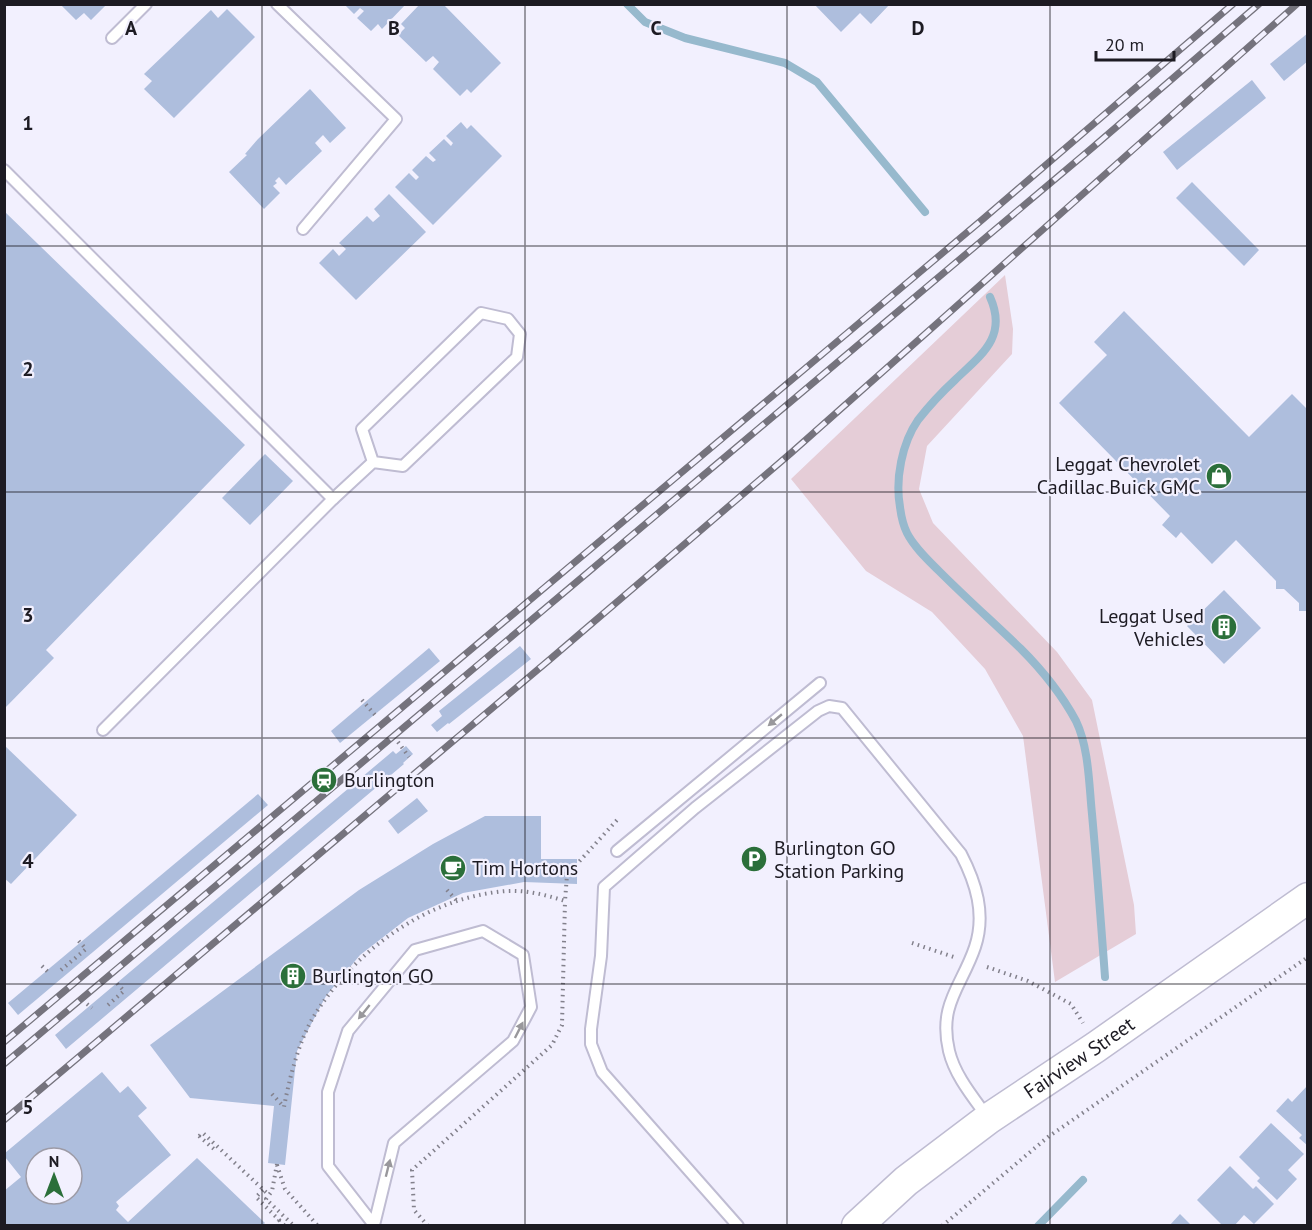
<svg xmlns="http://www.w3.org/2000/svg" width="1312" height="1230" font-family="'PT Sans',sans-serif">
	<rect width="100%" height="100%" fill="#f2f0fe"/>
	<path fill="#e5cdd7" d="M1005 275 1013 329 1012 354 927 446 919 489 933 523 1057 652 1092 700 1134 905 1136 934 1055 982 1023 736 985 669 932 612 866 571 791 479Z"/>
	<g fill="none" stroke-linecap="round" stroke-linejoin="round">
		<g stroke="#97b9cd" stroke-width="8">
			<path d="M627 4 645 22 685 38 785 63 817 82 925 212"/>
			<path d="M990 297C1008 337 981 355 955 380 942 392 929 406 918 420 902 443 895 479 900 507 901 515 903 525 907 533 914 547 928 560 939 571 966 598 994 623 1021 649 1042 670 1062 695 1076 721 1089 748 1089 785 1092 814 1097 869 1101 923 1105 977"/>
			<path d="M1038 1226 1083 1180"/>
		</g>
	</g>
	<g fill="#aebedd" fill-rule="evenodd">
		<path d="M344 4H406L382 29 378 24 371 31 357 18 364 11 360 8 354 14Z"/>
		<path d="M420 4H443L501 63 471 93 467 89 460 96 433 69 439 62 433 56 426 62 398 35 405 28 401 24Z"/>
		<path d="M814 4H890L871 24 860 13 841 32Z"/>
		<path d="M61 5H106L91 20 84 13 76 20Z"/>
		<path d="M227 9 255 37 174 118 144 89 152 81 144 74 211 10 218 18Z"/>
		<path d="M1308 33V61L1284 81 1270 64Z"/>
		<path d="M1252 80 1266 98 1177 170 1163 152Z"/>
		<path d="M310 89 346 128 330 143 323 135 315 143 322 151 286 185 279 177 275 181 277 183 273 186 280 193 264 209 229 172 247 155 245 154 258 139Z"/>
		<path d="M461 122 467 129 471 125 502 156 433 225 395 187 409 173 416 180 419 177 412 170 426 156 433 162 436 160 429 153 444 139 451 146 453 143 446 136Z"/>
		<path d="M1192 182 1259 250 1244 266 1176 198Z"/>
		<path d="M389 194 426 232 356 300 319 263 333 249 339 256 346 249 339 243 367 216 373 222 380 216 374 209Z"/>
		<path d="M4 211 245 445 46 650 54 658 4 709Z"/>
		<path d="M1124 311 1249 437 1292 394 1308 410V611H1299V603L1284 589H1276V581L1236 540 1212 564 1181 532 1176 538 1162 525 1170 516 1059 403 1107 355 1094 342Z"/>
		<path d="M265 454 293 481 250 525 222 498Z"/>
		<path d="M1224 590 1261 628 1224 664 1187 626Z"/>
		<path d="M520 646 531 659 449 724 448 723 437 732 431 725 442 716 439 711Z"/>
		<path d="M429 648 440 661 340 743 331 731Z"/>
		<path d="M4 745 77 815 11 884 4 878Z"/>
		<path d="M406 746 413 754 403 763 404 764 66 1049 55 1035 393 751 396 754Z"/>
		<path d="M258 794 268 805 18 1015 8 1003Z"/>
		<path d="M417 798 428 811 398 834 388 821Z"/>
		<path d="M485 816H541V859H577V884L524 882 463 893 408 918 360 955 326 996 297 1051 285 1165 268 1163 274 1106 190 1098 150 1045 359 890 433 844Z"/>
		<path d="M102 1072 120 1093 128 1086 147 1108 138 1116 171 1155 116 1202 119 1206 116 1210 128 1222 197 1158 265 1223 262 1226H4V1191L21 1177 5 1157V1153ZM36 1158H72V1194H36Z"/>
		<path d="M1308 1085V1146L1299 1138 1302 1135 1276 1111 1288 1098 1292 1102Z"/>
		<path d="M1271 1123 1304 1154 1288 1170 1297 1179 1277 1200 1257 1181 1260 1178 1239 1157Z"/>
		<path d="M1230 1166 1253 1189 1256 1186 1274 1204 1254 1224 1244 1215 1234 1226H1223L1197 1200Z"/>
		<path d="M1180 1214 1192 1226H1169Z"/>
	</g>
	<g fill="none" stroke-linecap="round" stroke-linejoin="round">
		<defs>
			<g id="lane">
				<path d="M277 4 396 119 303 229"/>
				<path d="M112 38 146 4"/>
				<path d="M4 170 333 499"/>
				<path d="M103 730 333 499 373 462 403 466 517 357 520 334 508 319 481 313 362 429 373 462"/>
				<path d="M617 851 820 683"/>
				<path d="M374 1225 394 1143 513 1041 531 1007 523 955 483 931 415 950 348 1031 328 1092V1166L374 1225 375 1226"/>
				<path d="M738 1226 602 1072 591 1044V1029L601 956 604 887 695 808 818 711 829 706 842 708 961 854C976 883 986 914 975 947 962 986 938 1004 949 1051 955 1076 973 1097 988 1118"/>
			</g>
			<g id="secondary">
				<path id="s1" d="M857 1226 906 1181 988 1119 1096 1047 1308 898"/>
			</g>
		</defs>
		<use href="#lane" stroke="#bfbcd2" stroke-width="14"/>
		<use href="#secondary" stroke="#bfbcd2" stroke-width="33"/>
		<g stroke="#83818c" stroke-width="4" stroke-dasharray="1.5 4.5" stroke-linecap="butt">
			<path d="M362 700 375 715"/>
			<path d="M398 742 409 757"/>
			<path d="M546 869 567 875"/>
			<path d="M447 890 456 900"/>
			<path d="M912 943 954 957"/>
			<path d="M42 966 48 972"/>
			<path d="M987 967 1028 981 1071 1004 1083 1023"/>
			<path d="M61 970 86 949 76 938"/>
			<path d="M87 1004 92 1008"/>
			<path d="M108 1005 124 991 115 981"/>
			<path d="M272 1094 284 1107C289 1080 299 1040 314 1016 355 950 427 897 507 891 527 890 546 895 565 901L567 875 617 820"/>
			<path d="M199 1136 203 1133 269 1195"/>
			<path d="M199 1136 215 1150"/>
			<path d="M277 1164 272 1191 266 1199 294 1226"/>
			<path d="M277 1165 285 1189 318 1226"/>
			<path d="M263 1190 256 1197 279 1220 277 1226"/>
			<path d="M279 1220 285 1226"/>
			<path d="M428 1226 414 1210 412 1170 552 1045 562 1025 565 901"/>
			<path d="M942 1226 1048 1137 1308 957"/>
		</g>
		<use href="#lane" stroke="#fff" stroke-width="10"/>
		<use href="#secondary" stroke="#fff" stroke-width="30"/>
		<defs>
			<g id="rail">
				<path d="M4 1042 983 219 1233 4"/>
				<path d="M4 1064 1092 148 1259 4"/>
				<path d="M4 1120 548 661 791 453 1297 4"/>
			</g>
		</defs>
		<use href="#rail" stroke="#75737d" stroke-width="7"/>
		<use href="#rail" stroke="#f2f0fe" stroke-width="4.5" stroke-dasharray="14" stroke-linecap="butt"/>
	</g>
	<defs><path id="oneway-solid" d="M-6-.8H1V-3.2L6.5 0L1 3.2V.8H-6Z" transform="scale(1.5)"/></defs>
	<g fill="#99989c">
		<use href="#oneway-solid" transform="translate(775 720) rotate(140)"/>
		<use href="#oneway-solid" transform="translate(364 1012) rotate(129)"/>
		<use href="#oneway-solid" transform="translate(519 1030) rotate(-63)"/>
		<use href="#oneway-solid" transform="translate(388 1168) rotate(-76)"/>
	</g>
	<path fill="none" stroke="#1d1b23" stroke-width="1.5" stroke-opacity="0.55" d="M262 4V1226M525 4V1226M787 4V1226M1050 4V1226M4 246H1308M4 492H1308M4 738H1308M4 984H1308"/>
	<defs>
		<symbol id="shop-disc" viewBox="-11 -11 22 22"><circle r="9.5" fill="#2b6f3a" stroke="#f2f0fe"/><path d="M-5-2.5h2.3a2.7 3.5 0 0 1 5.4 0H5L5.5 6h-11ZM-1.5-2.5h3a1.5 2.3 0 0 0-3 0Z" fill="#fff"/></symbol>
		<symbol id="building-disc" viewBox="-11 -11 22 22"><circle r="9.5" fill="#2b6f3a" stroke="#f2f0fe"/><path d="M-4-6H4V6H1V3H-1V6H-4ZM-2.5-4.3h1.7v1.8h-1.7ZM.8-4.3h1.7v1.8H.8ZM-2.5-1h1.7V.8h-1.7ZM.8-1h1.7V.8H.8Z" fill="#fff"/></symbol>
		<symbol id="station-disc" viewBox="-11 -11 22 22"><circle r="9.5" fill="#2b6f3a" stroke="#f2f0fe"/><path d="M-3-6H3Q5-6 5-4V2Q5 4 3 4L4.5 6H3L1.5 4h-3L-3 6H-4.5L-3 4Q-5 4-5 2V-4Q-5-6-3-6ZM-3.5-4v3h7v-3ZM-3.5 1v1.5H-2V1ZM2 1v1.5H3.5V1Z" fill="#fff"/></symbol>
		<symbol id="parking-disc" viewBox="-11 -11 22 22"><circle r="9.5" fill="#2b6f3a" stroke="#f2f0fe"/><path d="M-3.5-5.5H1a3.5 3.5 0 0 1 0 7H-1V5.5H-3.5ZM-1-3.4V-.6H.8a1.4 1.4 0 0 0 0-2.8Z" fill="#fff"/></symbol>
		<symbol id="cafe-disc" viewBox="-11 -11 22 22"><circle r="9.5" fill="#2b6f3a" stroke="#f2f0fe"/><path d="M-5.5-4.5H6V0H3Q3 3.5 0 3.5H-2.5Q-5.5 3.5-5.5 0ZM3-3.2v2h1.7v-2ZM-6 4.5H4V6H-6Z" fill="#fff"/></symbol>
	</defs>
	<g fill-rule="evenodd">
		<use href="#shop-disc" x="1204" y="461" width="30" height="30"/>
		<use href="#building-disc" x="1209" y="612" width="30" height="30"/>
		<use href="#station-disc" x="309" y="765" width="30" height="30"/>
		<use href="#parking-disc" x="739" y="844" width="30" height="30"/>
		<use href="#cafe-disc" x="438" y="853" width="30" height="30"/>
		<use href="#building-disc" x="278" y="961" width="30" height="30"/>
	</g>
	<g text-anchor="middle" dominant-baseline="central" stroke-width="4.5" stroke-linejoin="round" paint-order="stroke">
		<g font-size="20" fill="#1d1b23" stroke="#f2f0fe" text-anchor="start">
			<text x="1200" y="464" text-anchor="end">Leggat Chevrolet<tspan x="1200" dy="23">Cadillac Buick GMC</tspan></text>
			<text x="1204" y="616" text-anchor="end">Leggat Used<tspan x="1204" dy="23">Vehicles</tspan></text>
			<text x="344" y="780">Burlington</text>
			<text x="774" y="848">Burlington GO<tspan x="774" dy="23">Station Parking</tspan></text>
			<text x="472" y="868">Tim Hortons</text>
			<text x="312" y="976">Burlington GO</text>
		</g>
		<g font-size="20" fill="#1d1b23" stroke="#f2f0fe">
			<text stroke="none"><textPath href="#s1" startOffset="279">Fairview Street</textPath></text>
		</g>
	</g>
	<g font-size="20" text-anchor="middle" font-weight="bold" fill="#1d1b23" stroke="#f2f0fe" stroke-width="4.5" stroke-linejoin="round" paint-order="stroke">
		<text x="131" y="35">A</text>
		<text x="394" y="35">B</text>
		<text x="656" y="35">C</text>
		<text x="918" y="35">D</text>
		<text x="28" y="130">1</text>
		<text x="28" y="376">2</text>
		<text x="28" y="622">3</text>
		<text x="28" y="868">4</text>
		<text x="28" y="1114">5</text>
	</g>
	<rect width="1312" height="1230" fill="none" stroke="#1d1b23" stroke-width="12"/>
	<g transform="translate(54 1176)"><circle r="28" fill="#f2f0fe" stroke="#9d9ba6" stroke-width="1.5"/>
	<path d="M0-4.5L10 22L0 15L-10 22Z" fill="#2b6f3a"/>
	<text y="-9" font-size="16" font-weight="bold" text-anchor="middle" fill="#1d1b23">N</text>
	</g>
	<path d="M1096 51v9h78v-9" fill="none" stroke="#1d1b23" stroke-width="3"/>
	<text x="1105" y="51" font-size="18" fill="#1d1b23" stroke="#f2f0fe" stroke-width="4.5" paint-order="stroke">20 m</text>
</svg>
